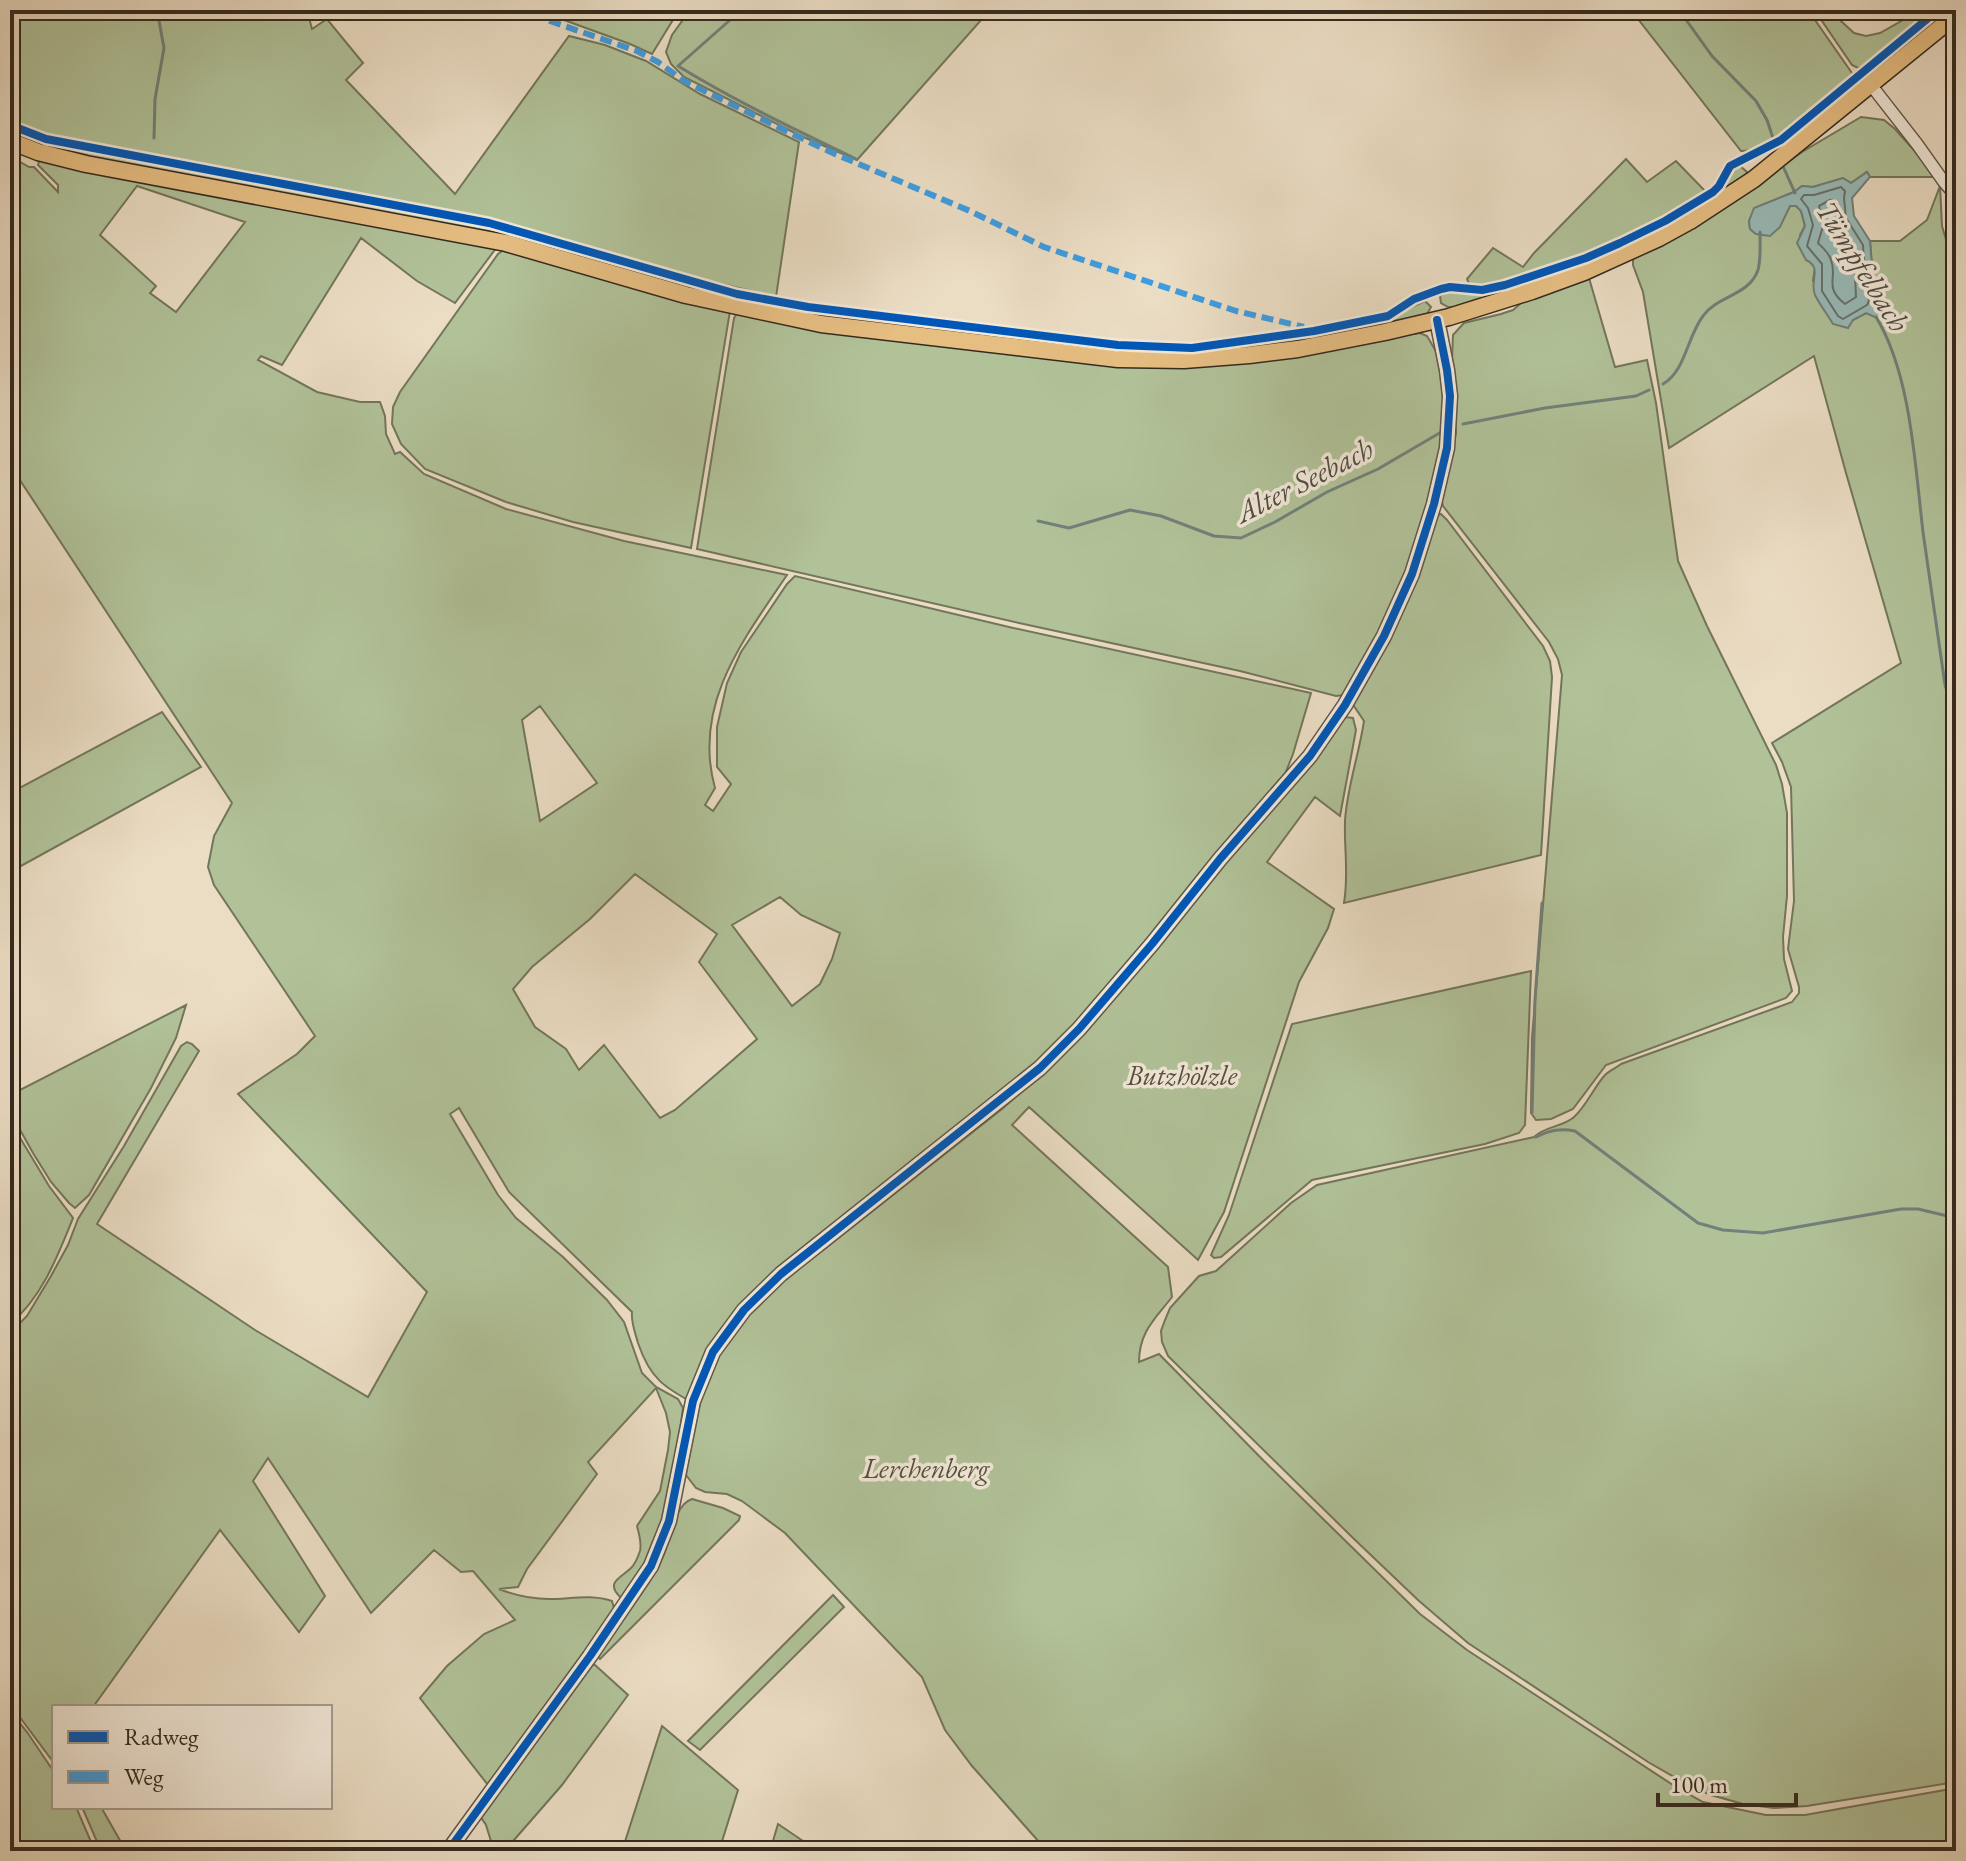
<svg xmlns="http://www.w3.org/2000/svg" width="1966" height="1861" font-family="'EB Garamond',serif">
	<rect width="100%" height="100%" fill="#ebddc4"/>
	<filter id="stains"><feTurbulence type="fractalNoise" baseFrequency=".0025" numOctaves="4"/><feColorMatrix values="0 0 0 0 .2 0 0 0 0 .09 0 0 0 0 .02 0 0 0 .5 -.17"/></filter>
	<radialGradient id="worn" r=".72"><stop offset=".6" stop-color="#630" stop-opacity="0"/><stop offset="1" stop-color="#630" stop-opacity=".3"/></radialGradient>
	<g fill="#b1c299" stroke="#73765c" stroke-width="2" fill-rule="evenodd">
		<path d="M10 10H307L312 29 327 19 363 63 346 80 455 194 569 36 605 45 646 61 700 94 799 142 776 297 655 268 513 228 156 159C138 153 119 151 100 148 70 143 38 136 10 123Z"/>
		<path d="M546 10H679L652 54 630 44 553 16Z"/>
		<path d="M690 10H990L857 160 801 136 684 77 671 64 666 52 672 35Z"/>
		<path d="M1631 10H1808L1854 76C1827 99 1778 151 1741 151Z"/>
		<path d="M1818 10H1829L1854 33 1866 36 1880 33 1903 20 1910 10H1933L1864 66 1858 68 1852 65 1822 21Z"/>
		<path d="M1861 117 1884 120 1895 129 1938 177H1870L1867 172 1851 183 1843 178 1813 187 1802 186 1794 192 1755 208 1749 221 1750 229C1758 235 1754 234 1763 233 1781 232 1782 220 1790 206H1796L1801 211 1805 226 1800 235 1815 267 1813 281 1853 320 1866 313 1881 311 1874 291 1870 241H1900L1927 220 1940 186 1942 226 1956 273V1782L1807 1806 1774 1808 1743 1804 1711 1795 1688 1785 1648 1762 1468 1643 1418 1600 1353 1538 1168 1356 1162 1342 1161 1331 1165 1320 1170 1308 1199 1276 1216 1271 1291 1203 1317 1185 1534 1137C1545 1126 1563 1127 1574 1117 1587 1105 1594 1087 1605 1075 1609 1071 1616 1068 1621 1064L1792 1002 1799 993V987L1788 949 1794 901 1791 787 1782 762 1772 743 1901 663 1846 473 1814 356 1669 448 1643 292 1633 265V259L1720 211 1802 152Z"/>
		<path d="M48 142 74 150 459 221 507 232 511 235 510 238 49 150Z"/>
		<path d="M10 156 29 167H34L58 192V185L38 165 39 161 43 159 497 247 455 303 417 281 361 238 282 365 261 356 258 360 317 392 360 402H380L385 416 386 434 395 454 400 452 424 474 506 509 624 541 787 575C743 640 692 705 715 788L705 805 713 811 731 784 717 767V727L727 683 741 652 787 584 795 576 1009 627 1311 693 1293 754 1283 779 1345 717 1353 718 1356 730 1340 816 1315 797 1267 862 1334 909 1328 928 1299 982 1224 1212 1198 1260 1029 1107 1012 1125 1168 1267 1172 1297C1155 1319 1139 1332 1139 1362L1159 1354 1263 1460 1420 1614 1467 1650 1676 1787 1703 1802 1766 1815H1805L1956 1788V1851H1047L972 1766 945 1730 922 1677 785 1533 742 1501 727 1494 705 1492 696 1488 686 1475 687 1465 697 1405C665 1388 650 1379 638 1343 635 1332 631 1323 632 1312L509 1192 459 1108 450 1114 498 1195 516 1218 563 1257 607 1300 624 1322 642 1373 656 1387 678 1399 683 1408 676 1462 658 1541 627 1596 620 1597C605 1582 621 1578 631 1568 635 1564 638 1557 640 1551 642 1543 639 1534 637 1526L660 1491 668 1450 670 1432 666 1413 656 1388 588 1462 597 1474 527 1569 518 1587 499 1589C514 1595 533 1599 549 1599 570 1599 591 1594 612 1601L615 1612 491 1782 488 1785 420 1698 447 1666 484 1634 515 1620 473 1571 461 1572 434 1550 371 1613 268 1458 253 1481 325 1596 299 1632 220 1530 93 1707H54V1763L10 1704V1330L16 1327 27 1316 51 1276 68 1245 78 1219 124 1146 181 1046 187 1042 192 1044 199 1051 97 1224 255 1330 368 1397 427 1292 238 1094 297 1054 315 1036 214 885 208 867 214 836 232 803 10 465ZM137 186 245 222 176 312 150 293 156 286 100 235ZM540 706 597 783 540 821 522 720ZM635 874 717 934 699 962 757 1039 675 1110 660 1118 604 1045 579 1070 566 1049 535 1027 513 989 532 967 590 919ZM780 897 801 915 840 933 832 959 820 984 792 1006 732 925ZM1046 1070 1002 1109 823 1250 817 1242Z"/>
		<path d="M1626 159 1647 182 1676 161 1708 194 1666 219 1578 257 1505 282 1478 287 1470 286 1467 279 1493 248 1523 267 1534 253Z"/>
		<path d="M1740 166 1747 172 1746 178 1706 206 1602 258 1453 307H1448L1441 303 1440 296 1448 289 1487 292 1587 260 1646 234 1698 205 1711 197 1722 186 1733 167Z"/>
		<path d="M505 249 730 311 691 548 573 522 506 502 425 469 401 444 392 424 393 407 400 392 498 254Z"/>
		<path d="M1589 278 1615 367 1647 360 1656 403 1678 561 1707 626 1776 765 1782 784 1787 813V896L1783 937 1784 959 1792 991 1786 998 1606 1065 1573 1109 1551 1119 1536 1120 1531 1113 1532 1038 1562 675 1558 659 1549 642 1443 506 1441 498 1456 433 1452 360 1453 335 1464 323 1501 314 1513 310 1521 303Z"/>
		<path d="M1425 301 1431 307 1427 314 1315 339 1304 334 1341 329 1387 318Z"/>
		<path d="M737 313 1147 366 1420 333 1427 336 1437 353 1443 383 1445 436 1429 506 1392 610 1344 695 1336 696 1240 671 1019 623 697 549 734 318Z"/>
		<path d="M1441 514 1447 520 1543 646 1550 661 1552 677 1541 855 1344 903C1349 873 1344 850 1345 821 1347 787 1359 755 1364 721L1354 706 1353 700 1436 516Z"/>
		<path d="M162 712 201 767 10 872V793Z"/>
		<path d="M1531 971 1525 1125 1519 1133 1485 1144 1312 1180 1221 1257 1214 1258 1211 1255 1229 1215 1292 1024Z"/>
		<path d="M186 1005 176 1038 151 1088 89 1195 75 1208 69 1203 51 1182 33 1153 10 1112V1095Z"/>
		<path d="M10 1121 49 1186 73 1218C58 1255 42 1298 10 1324Z"/>
		<path d="M692 1499 723 1508 740 1516 739 1520 600 1659 596 1654C620 1622 648 1590 664 1554 671 1537 674 1505 692 1499Z"/>
		<path d="M833 1595 844 1607 700 1750 688 1741Z"/>
		<path d="M588 1665H595L628 1695 562 1785 507 1848V1851H494L486 1825 480 1816Z"/>
		<path d="M10 1711 27 1732 54 1772V1807H76L95 1851H10Z"/>
		<path d="M662 1726 738 1790 719 1851H622Z"/>
		<path d="M82 1807H101L126 1851H101Z"/>
		<path d="M778 1824 803 1841 824 1851H770Z"/>
	</g>
	<path fill="#99bbb8" stroke="#71817b" stroke-width="2" d="M1867 172 1870 177 1852 198 1854 216 1870 241 1874 291 1882 311 1881 317 1877 318 1866 313 1853 320 1848 328 1833 324C1827 314 1820 305 1815 295 1809 281 1823 268 1806 260L1797 243 1805 226 1801 211 1796 206H1790L1780 227 1770 236 1756 234 1750 229 1749 221 1754 208 1794 192 1802 186 1813 187 1843 178 1851 183Z"/>
	<g fill="none" stroke-linecap="round" stroke-linejoin="round">
		<g stroke="#67726c" stroke-width="2">
			<path d="M1841 187 1845 191 1844 198 1846 218 1863 245 1866 292 1869 301 1867 305 1843 319 1838 316 1822 291V264L1807 246 1813 225 1808 208 1801 199 1804 195H1814Z"/>
			<path d="M1830 200 1834 202 1837 223 1853 248 1854 253 1856 297 1845 304C1823 287 1838 278 1831 260 1829 253 1823 248 1818 243L1823 226 1819 206Z"/>
		</g>
		<g stroke="#71817b" stroke-width="3">
			<path d="M724 10 730 20 678 66C737 102 794 129 856 159"/>
			<path d="M1679 10 1712 56 1756 101 1767 120 1778 153"/>
			<path d="M154 138 155 99 164 48 157 10"/>
			<path d="M1782 164 1795 193"/>
			<path d="M1876 317C1911 374 1915 465 1923 532 1930 583 1938 634 1945 685L1956 719"/>
			<path d="M1663 384C1686 370 1687 337 1703 316 1718 295 1749 296 1758 270 1761 259 1760 244 1760 232"/>
			<path d="M1463 424 1545 408 1636 396 1649 390"/>
			<path d="M1038 521 1069 528 1130 510 1161 516 1214 536 1241 538 1275 522 1327 492 1378 469 1443 431"/>
			<path d="M1532 1113 1535 999 1542 903"/>
			<path d="M1536 1137C1550 1130 1561 1128 1575 1131L1698 1223 1723 1230 1763 1233 1901 1209H1918L1956 1218"/>
		</g>
		<defs>
			<path id="minor" d="M1871 85 1917 144 1944 182 1956 196"/>
			<path id="tertiary" d="M448 1851 590 1656 651 1566 669 1521 693 1401 713 1352 744 1310 781 1274 1040 1068 1079 1029 1152 944 1220 859 1310 756 1345 705 1384 636 1412 574 1434 504 1447 448 1450 396 1447 370 1437 320"/>
			<path id="primary" d="M10 141 38 152 86 164 506 243 686 295 821 324 1118 359 1184 360 1249 355 1298 349 1385 332 1449 317 1532 291 1584 272 1659 238 1690 221 1754 179 1956 15"/>
		</defs>
		<use href="#minor" stroke="#625749" stroke-width="14"/>
		<use href="#tertiary" stroke="#625749" stroke-width="17"/>
		<use href="#primary" stroke="#352a20" stroke-width="19"/>
		<use href="#minor" stroke="#f2e9d9" stroke-width="11"/>
		<use href="#tertiary" stroke="#f2e9d9" stroke-width="14"/>
		<use href="#primary" stroke="#e6be82" stroke-width="16"/>
		<path stroke="#3e9ce0" stroke-width="6" stroke-dasharray="12 6" stroke-linecap="butt" d="M535 10 547 20 637 51 658 62 684 81 788 132 835 154 970 211 1044 247 1236 311 1304 327"/>
		<defs>
			<g id="cycleway">
				<path d="M10 125 46 139 489 223 737 294 808 307 1118 345 1192 348 1314 331 1388 316 1414 299 1441 289 1450 287 1482 290 1505 285 1586 258 1620 243 1665 221 1713 192 1719 186 1730 166 1781 140 1938 10"/>
				<path d="M448 1851 590 1656 651 1566 669 1521 693 1401 713 1352 744 1310 781 1274 1040 1068 1079 1029 1152 944 1220 859 1310 756 1345 705 1384 636 1412 574 1434 504 1447 448 1450 396 1447 370 1437 320"/>
			</g>
		</defs>
		<use href="#cycleway" stroke="#f2e9d9" stroke-width="13"/>
		<use href="#cycleway" stroke="#0057b8" stroke-width="8"/>
	</g>
	<g text-anchor="middle" dominant-baseline="central" stroke-width="7" stroke-linejoin="round" paint-order="stroke">
		<g font-size="28" font-style="italic" fill="#54503e" stroke="#f2e9d9">
			<text x="1182" y="1075">Butzhölzle</text>
			<text x="926" y="1468">Lerchenberg</text>
		</g>
		<g font-size="30" font-style="italic" fill="#4e4e46" stroke="#f2e9d9">
			<text transform="translate(1863 266) rotate(58)">Tümpfelbach</text>
			<text transform="translate(1304 480) rotate(-27)">Alter Seebach</text>
		</g>
	</g>
	<rect width="1966" height="1861" fill="none" stroke="#ebddc4" stroke-width="40"/>
	<rect x="12" y="12" width="1942" height="1837" fill="none" stroke="#352a20" stroke-width="4"/>
	<rect x="20" y="20" width="1926" height="1821" fill="none" stroke="#352a20" stroke-width="2"/>
	<rect x="52" y="1705" width="280" height="104" fill="#f2e9d9" stroke="#a69d8f" stroke-width="2"/>
	<rect x="68" y="1731" width="40" height="12" fill="#0057b8" stroke="#a69d8f" stroke-width="2"/>
	<text x="124" y="1745" font-size="24" fill="#352a20">Radweg</text>
	<rect x="68" y="1771" width="40" height="12" fill="#3e9ce0" stroke="#a69d8f" stroke-width="2"/>
	<text x="124" y="1785" font-size="24" fill="#352a20">Weg</text>
	<path d="M1658 1793v12h138v-12" fill="none" stroke="#352a20" stroke-width="4"/>
	<text x="1670" y="1793" font-size="24" fill="#352a20" stroke="#f2e9d9" stroke-width="6" paint-order="stroke">100 m</text>
	<rect width="100%" height="100%" filter="url(#stains)"/>
	<rect width="100%" height="100%" fill="url(#worn)"/>
</svg>
